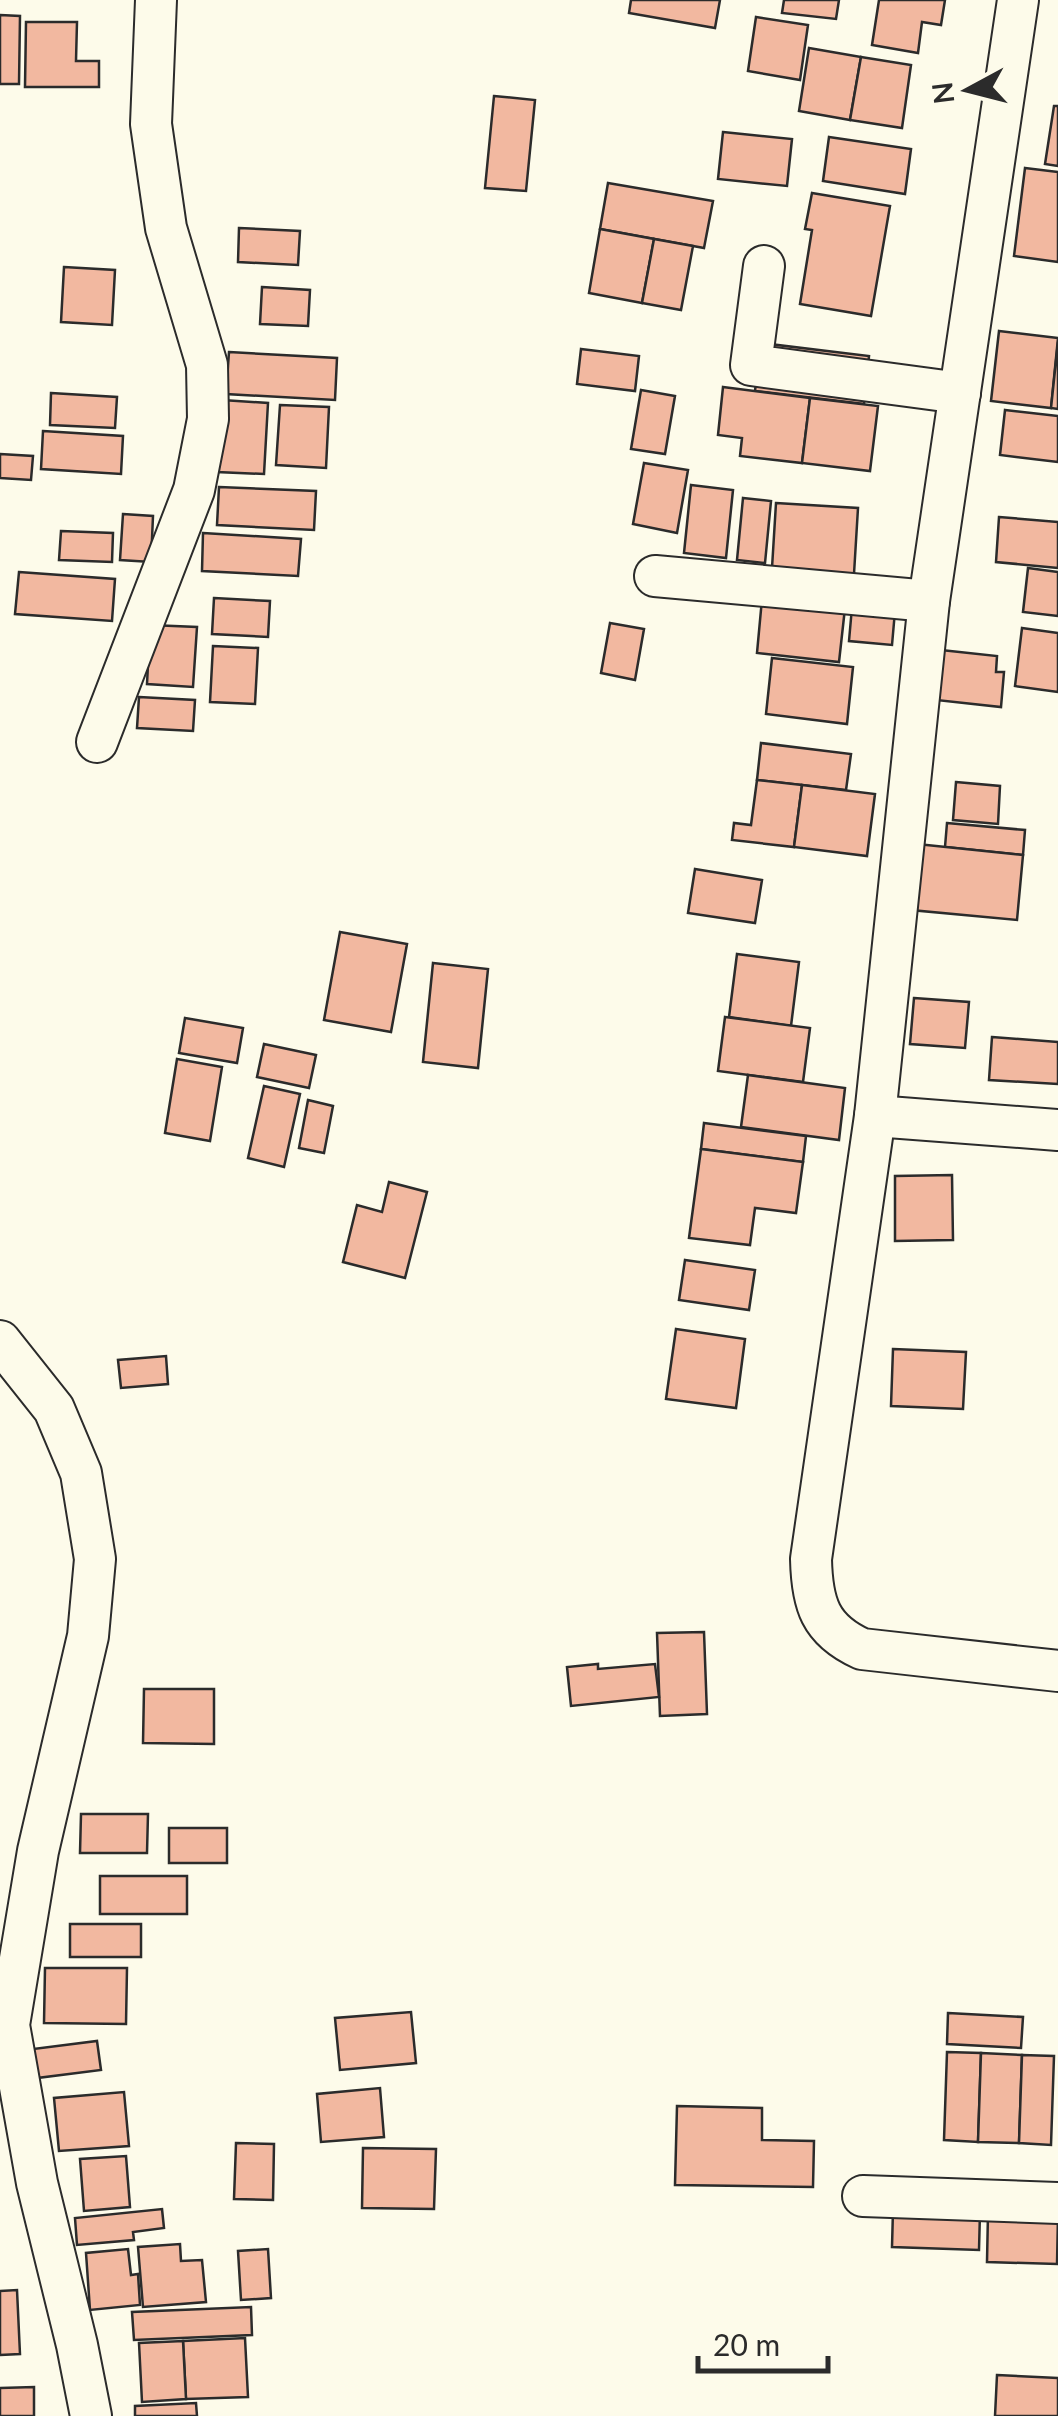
<svg xmlns="http://www.w3.org/2000/svg" width="1058" height="2416" font-family="Lato,sans-serif">
	<rect width="100%" height="100%" fill="#fdfbea"/>
	<g fill="#f2b8a0" stroke="#2b2b2b" stroke-width="2.5">
		<path d="M631 0H720L715 28 629 13Z"/>
		<path d="M784 0H839L836 19 782 13Z"/>
		<path d="M879 0H945L941 25 922 22 918 53 872 45Z"/>
		<path d="M0 15 20 16 19 84H0Z"/>
		<path d="M756 17 808 25 800 80 748 71Z"/>
		<path d="M26 22H77L76 61H99V87H25Z"/>
		<path d="M809 48 861 57 850 120 799 111Z"/>
		<path d="M861 57 911 65 902 128 850 120Z"/>
		<path d="M494 96 535 100 526 191 485 188Z"/>
		<path d="M1054 106H1058V166L1045 164Z"/>
		<path d="M723 132 792 139 787 186 718 179Z"/>
		<path d="M829 137 911 149 905 194 823 181Z"/>
		<path d="M1025 168 1058 172V262L1014 256Z"/>
		<path d="M608 183 713 201 704 248 600 229Z"/>
		<path d="M812 193 890 206 871 316 800 304 812 230 805 229Z"/>
		<path d="M239 228 300 231 298 265 238 262Z"/>
		<path d="M600 229 654 239 642 303 589 293Z"/>
		<path d="M654 239 693 246 681 310 642 303Z"/>
		<path d="M64 267 115 270 112 325 61 322Z"/>
		<path d="M262 287 310 290 308 326 260 324Z"/>
		<path d="M999 331 1058 338 1051 408 991 401Z"/>
		<path d="M1058 342V409L1051 408Z"/>
		<path d="M761 343 869 356 864 404 755 391Z"/>
		<path d="M581 349 639 356 635 391 577 384Z"/>
		<path d="M229 352 337 358 335 400 226 394Z"/>
		<path d="M723 387 810 398 802 463 740 456 742 438 718 435Z"/>
		<path d="M641 390 675 396 665 454 631 449Z"/>
		<path d="M51 393 117 397 115 428 50 425Z"/>
		<path d="M810 398 878 406 870 471 802 463Z"/>
		<path d="M222 400 268 403 264 474 217 472Z"/>
		<path d="M280 405 329 407 326 468 276 465Z"/>
		<path d="M1005 410 1058 416V462L1000 455Z"/>
		<path d="M43 431 123 436 121 474 41 469Z"/>
		<path d="M0 454 33 456 31 480 0 478Z"/>
		<path d="M644 463 688 470 677 533 633 524Z"/>
		<path d="M691 485 733 490 726 558 684 553Z"/>
		<path d="M219 487 316 491 314 530 217 525Z"/>
		<path d="M743 498 771 501 765 563 737 560Z"/>
		<path d="M776 503 858 508 854 574 772 568Z"/>
		<path d="M123 514 153 516 151 562 120 560Z"/>
		<path d="M999 517 1058 522V568L996 562Z"/>
		<path d="M61 531 113 533 112 562 59 560Z"/>
		<path d="M203 533 301 539 298 576 202 571Z"/>
		<path d="M1028 568 1058 572V616L1023 612Z"/>
		<path d="M19 572 115 579 112 621 15 614Z"/>
		<path d="M214 598 270 601 268 637 212 634Z"/>
		<path d="M762 599 845 608 839 662 757 653Z"/>
		<path d="M852 607 895 611 892 645 849 641Z"/>
		<path d="M610 623 644 629 635 680 601 673Z"/>
		<path d="M150 625 197 627 193 687 147 684Z"/>
		<path d="M1022 628 1058 633V692L1015 686Z"/>
		<path d="M213 646 258 648 255 704 210 702Z"/>
		<path d="M941 650 997 656 996 672H1004L1001 707 936 700Z"/>
		<path d="M772 658 853 667 847 724 766 714Z"/>
		<path d="M139 697 195 700 193 731 137 728Z"/>
		<path d="M761 743 851 754 846 790 757 780Z"/>
		<path d="M757 780 802 785 794 847 732 840 734 823 751 825Z"/>
		<path d="M956 782 1000 786 998 824 953 820Z"/>
		<path d="M802 785 875 794 867 856 794 847Z"/>
		<path d="M947 823 1025 830 1023 855 945 847Z"/>
		<path d="M917 844 1023 855 1017 920 911 910Z"/>
		<path d="M695 869 762 880 755 923 688 913Z"/>
		<path d="M340 932 407 944 391 1032 324 1020Z"/>
		<path d="M737 954 799 962 791 1026 729 1017Z"/>
		<path d="M433 963 488 969 478 1068 423 1062Z"/>
		<path d="M914 998 969 1002 965 1048 910 1044Z"/>
		<path d="M725 1017 810 1028 803 1082 718 1071Z"/>
		<path d="M185 1018 243 1028 237 1063 179 1053Z"/>
		<path d="M992 1037 1058 1042V1084L989 1080Z"/>
		<path d="M264 1044 316 1055 309 1088 257 1077Z"/>
		<path d="M177 1059 222 1067 210 1141 165 1133Z"/>
		<path d="M748 1075 845 1088 839 1140 741 1127Z"/>
		<path d="M264 1086 300 1094 284 1167 248 1158Z"/>
		<path d="M308 1100 333 1106 324 1153 299 1148Z"/>
		<path d="M704 1123 806 1136 803 1162 701 1149Z"/>
		<path d="M701 1149 803 1162 796 1213 755 1208 750 1245 689 1238Z"/>
		<path d="M952 1175 953 1240 895 1241V1176Z"/>
		<path d="M389 1182 427 1192 405 1278 343 1262 357 1205 382 1212Z"/>
		<path d="M685 1260 755 1270 749 1310 679 1300Z"/>
		<path d="M676 1329 745 1339 736 1408 666 1399Z"/>
		<path d="M893 1349 966 1352 963 1409 891 1406Z"/>
		<path d="M166 1356 168 1384 121 1388 118 1360Z"/>
		<path d="M704 1632 707 1714 660 1716 657 1633Z"/>
		<path d="M598 1664V1669L655 1664 659 1697 571 1706 567 1667Z"/>
		<path d="M144 1689H214V1744L143 1743Z"/>
		<path d="M81 1814H148L147 1853H80Z"/>
		<rect x="169" y="1828" width="58" height="35"/>
		<rect x="100" y="1876" width="87" height="38"/>
		<rect x="70" y="1924" width="71" height="33"/>
		<path d="M45 1968H127L126 2024 44 2023Z"/>
		<path d="M411 2012 416 2063 340 2070 335 2018Z"/>
		<path d="M948 2013 1023 2017 1021 2048 947 2044Z"/>
		<path d="M97 2041 101 2070 37 2078 33 2049Z"/>
		<path d="M947 2052 981 2053 978 2142 944 2140Z"/>
		<path d="M981 2053 1022 2055 1019 2143 978 2142Z"/>
		<path d="M1022 2055 1054 2056 1051 2145 1019 2143Z"/>
		<path d="M380 2088 384 2137 321 2142 317 2094Z"/>
		<path d="M124 2092 129 2146 59 2151 54 2098Z"/>
		<path d="M677 2106 762 2108V2140L814 2141 813 2187 675 2185Z"/>
		<path d="M236 2143 274 2144 273 2200 234 2199Z"/>
		<path d="M363 2148 436 2149 434 2209 362 2208Z"/>
		<path d="M126 2156 130 2207 84 2211 80 2159Z"/>
		<path d="M162 2209 164 2228 133 2232 134 2240 77 2245 75 2218Z"/>
		<path d="M893 2210 980 2212 979 2250 892 2247Z"/>
		<path d="M988 2213 1058 2215 1057 2264 987 2262Z"/>
		<path d="M180 2244 181 2261 202 2260 206 2302 143 2307 138 2247Z"/>
		<path d="M128 2249 131 2275 138 2274 140 2305 90 2310 86 2253Z"/>
		<path d="M268 2249 271 2298 241 2300 238 2251Z"/>
		<path d="M17 2290 20 2354 0 2355V2291Z"/>
		<path d="M251 2307 252 2335 134 2340 132 2312Z"/>
		<path d="M245 2338 248 2397 186 2399 183 2341Z"/>
		<path d="M183 2341 186 2399 142 2402 139 2343Z"/>
		<path d="M997 2375 1058 2378V2416H995Z"/>
		<path d="M34 2387V2416H0V2388Z"/>
		<path d="M196 2403 197 2416H135V2406Z"/>
	</g>
	<g fill="none" stroke-linecap="round" stroke-linejoin="round">
		<defs>
			<g id="street">
				<path d="M1018 0 929 601 875 1116 811 1559C812 1604 820 1630 862 1649L1058 1671"/>
				<path d="M764 266 751 365 960 393"/>
				<path d="M655 576 929 601"/>
				<path d="M97 742 194 490 208 419 207 365 166 228 151 124 156 0"/>
				<path d="M875 1116 1058 1130"/>
				<path d="M0 1341 54 1409 81 1473 95 1559 88 1636 38 1851 9 2025 37 2183 77 2345 91 2416"/>
				<path d="M863 2196 1058 2203"/>
			</g>
		</defs>
		<use href="#street" stroke="#2b2b2b" stroke-width="44"/>
		<use href="#street" stroke="#fdfbea" stroke-width="40"/>
	</g>
	<g transform="translate(968 90) rotate(263)" stroke="#fdfbea" stroke-width="8" paint-order="stroke">
	<path d="M0-8L18 38L0 25L-18 38Z" fill="#2b2b2b"/>
	<text y="-15" font-size="28" font-weight="bold" text-anchor="middle" fill="#2b2b2b">N</text>
	</g>
	<path d="M698 2356v15h130v-15" fill="none" stroke="#2b2b2b" stroke-width="5"/>
	<text x="713" y="2356" font-size="30" fill="#2b2b2b" stroke="#fdfbea" stroke-width="8" paint-order="stroke">20 m</text>
</svg>
